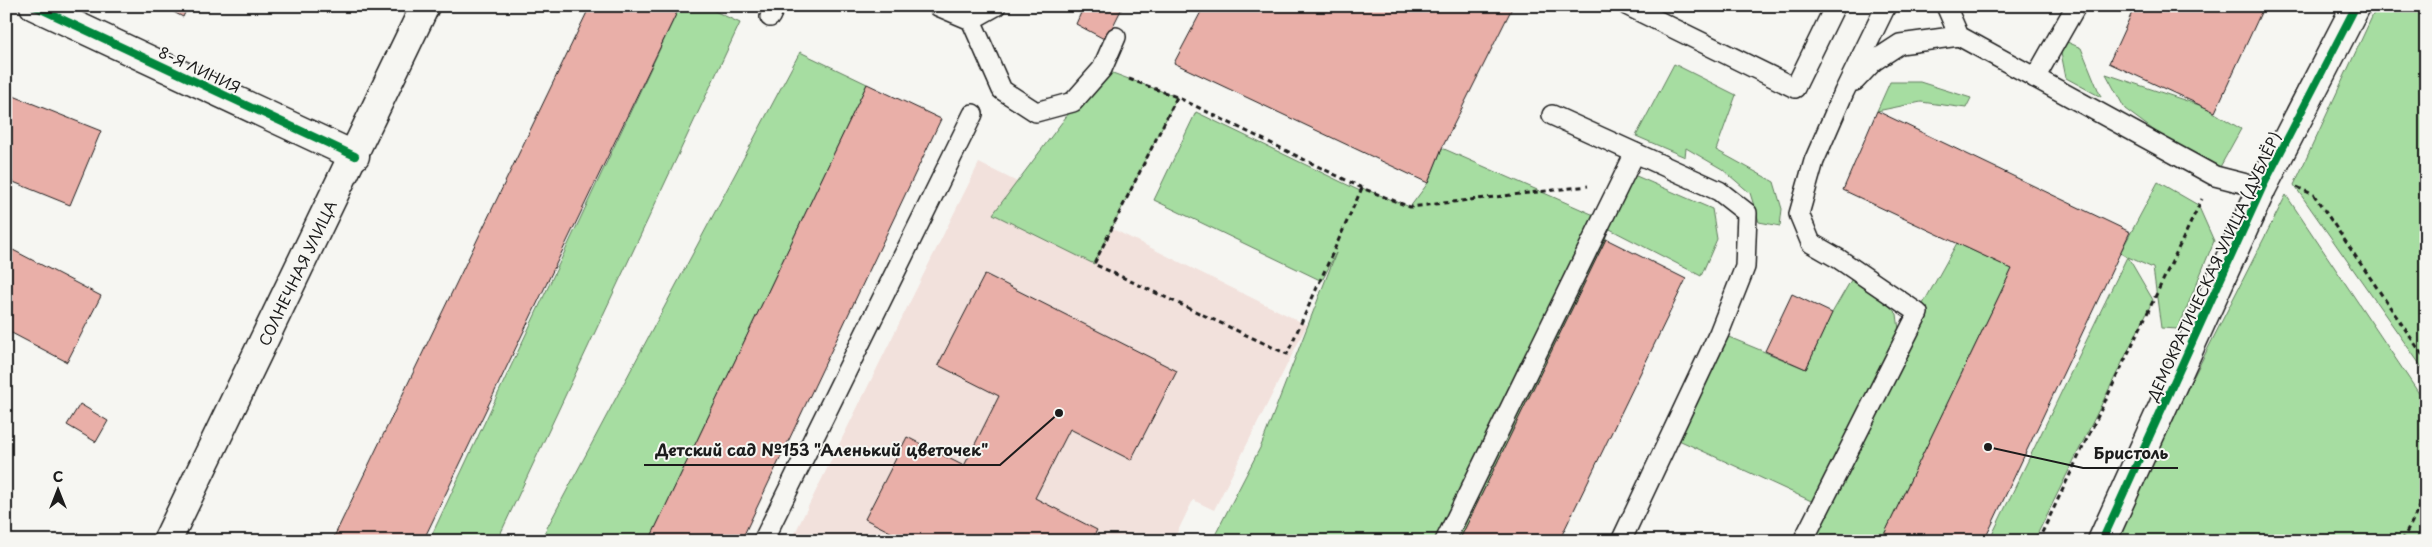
<svg xmlns="http://www.w3.org/2000/svg" width="2432" height="547" font-family="'Playpen Sans',sans-serif">
	<rect width="100%" height="100%" fill="#f6f6f2"/>
	<filter id="ink" filterUnits="userSpaceOnUse"><feTurbulence type="fractalNoise" baseFrequency=".02" numOctaves="2"/><feDisplacementMap in="SourceGraphic" scale="10" xChannelSelector="R" yChannelSelector="G"/><feConvolveMatrix kernelMatrix="1 2 1 2 8 2 1 2 1" color-interpolation-filters="sRGB"/></filter>
	<g filter="url(#ink)">
		<path fill="#f2e1dc" d="M979 163 1307 325 1214 510 1193 500 1173 541H791Z"/>
		<g fill="#a6dda1" stroke="#617c5e">
			<path d="M680 6H704L740 23 497 541H429Z"/>
			<path d="M2377 6H2426V373L2294 185Z"/>
			<path d="M2058 38 2081 48 2101 97 2066 78Z"/>
			<path d="M800 52 867 84 649 541H540Z"/>
			<path d="M1674 64 1736 95 1716 150 1774 182 1782 209 1780 226 1759 222 1750 193 1722 169 1686 148 1685 157 1636 136Z"/>
			<path d="M1102 69 1177 97 1094 264 993 214Z"/>
			<path d="M2106 74 2205 107 2241 129 2215 176 2125 109Z"/>
			<path d="M1890 82H1920L1971 98 1966 108 1921 102 1877 111Z"/>
			<path d="M1196 112 1360 191 1362 188 1410 207 1428 183 1442 148 1603 219 1627 172 1712 209 1717 239 1701 276 1604 226 1606 239 1459 541H1212L1261 446 1336 253 1322 281 1154 200Z"/>
			<path d="M2158 182 2198 205 2214 241 2178 329 2161 328 2153 268 2128 257 2153 300 2034 541H1989L2127 257 2120 253Z"/>
			<path d="M2286 195 2426 404V541H2110Z"/>
			<path d="M1957 243 2012 269 1881 541H1803L1820 505 1670 436 1719 333 1806 369 1832 313 1854 275 1875 291 1897 314 1900 338 1918 313Z"/>
		</g>
		<g fill="#e9afa8" stroke="#1c1c1c">
			<path d="M162 6H188L183 17Z"/>
			<path d="M590 6H680L423 541H332Z"/>
			<path d="M1084 6H1123L1106 40 1076 24Z"/>
			<path d="M1204 6H1513L1442 148 1428 183 1174 63Z"/>
			<path d="M2135 6H2158L2173 13 2177 6H2264L2215 112 2109 63Z"/>
			<path d="M867 84 941 119 741 541H649Z"/>
			<path d="M6 93 101 131 70 205 6 179Z"/>
			<path d="M1877 111 2130 232 1984 541H1881L2012 269 1843 190Z"/>
			<path d="M1606 239 1686 279 1559 541H1459Z"/>
			<path d="M13 250 101 296 67 362 6 330V263Z"/>
			<path d="M985 274 1177 371 1131 460 1070 429 1035 498 1097 530 1091 541H908L865 519 907 437 964 466 999 396 938 365Z"/>
			<path d="M1792 294 1832 313 1806 369 1765 351Z"/>
			<path d="M80 404 108 421 96 442 67 425Z"/>
		</g>
		<g fill="none" stroke-linecap="round" stroke-linejoin="round">
			<defs>
				<g id="service">
					<path d="M938 6 971 20 1002 90 1036 112 1073 102 1102 69 1116 37"/>
					<path d="M1628 6 1795 88 1835 6"/>
					<path d="M1946 6 1959 36 2215 176 2262 188"/>
					<path d="M770 17 775 6"/>
					<path d="M971 20 996 6"/>
					<path d="M2035 78 2076 6"/>
					<path d="M1855 81 1874 61 1900 44 1959 36"/>
					<path d="M1552 115 1719 191 1747 213 1745 267 1719 333 1621 541"/>
					<path d="M763 541 973 114"/>
					<path d="M1445 541 1635 153"/>
					<path d="M1803 541 1918 313 1839 259 1811 243 1799 214 1814 161 1844 92 1886 6"/>
				</g>
				<g id="minor">
					<path d="M34 6 355 156"/>
					<path d="M2102 541 2262 188 2356 6"/>
				</g>
				<g id="secondary">
					<path id="s1" d="M167 541 425 6"/>
				</g>
			</defs>
			<use href="#service" stroke="#1c1c1c" stroke-width="22"/>
			<use href="#minor" stroke="#1c1c1c" stroke-width="31"/>
			<use href="#secondary" stroke="#1c1c1c" stroke-width="31"/>
			<g stroke="#1c1c1c" stroke-width="3" stroke-dasharray="5 4" stroke-linecap="butt">
				<path d="M1129 79 1177 97"/>
				<path d="M2297 187 2314 195 2426 360"/>
				<path d="M1362 188 1287 354 1094 264 1177 97 1362 188 1410 207 1588 186"/>
				<path d="M2038 541 2202 199"/>
				<path d="M2402 541 2426 495"/>
			</g>
			<use href="#service" stroke="#f6f6f2" stroke-width="19"/>
			<use href="#minor" stroke="#f6f6f2" stroke-width="28"/>
			<use href="#secondary" stroke="#f6f6f2" stroke-width="28"/>
			<defs>
				<g id="cycleway">
					<path d="M34 6 355 156"/>
					<path d="M2102 541 2262 188 2356 6"/>
				</g>
			</defs>
			<use href="#cycleway" stroke="#f6f6f2" stroke-width="11"/>
			<use href="#cycleway" stroke="#00873e" stroke-width="8"/>
		</g>
	</g>
	<g text-anchor="middle" dominant-baseline="central" stroke-width="4" stroke-linejoin="round" paint-order="stroke">
		<g font-size="15" fill="#1c1c1c" stroke="#f6f6f2">
			<text transform="translate(200 69) rotate(25)">8-Я ЛИНИЯ</text>
			<text transform="translate(2213 266) rotate(-65)">ДЕМОКРАТИЧЕСКАЯ УЛИЦА (ДУБЛЁР)</text>
			<text stroke="none"><textPath href="#s1" startOffset="298">СОЛНЕЧНАЯ УЛИЦА</textPath></text>
		</g>
	</g>
	<path fill="none" stroke="#1c1c1c" stroke-width="2" d="M1059 413L1000 465H644M1988 447L2083 468H2178"/>
	<g fill="#1c1c1c" stroke="#f6f6f2" stroke-width="2">
		<circle cx="1059" cy="413" r="5"/>
		<circle cx="1988" cy="447" r="5"/>
	</g>
	<g font-size="16" text-anchor="middle" font-weight="bold" fill="#1c1c1c" stroke="#f6f6f2" stroke-width="4" stroke-linejoin="round" paint-order="stroke">
		<text x="822" y="456">Детский сад №153 "Аленький цветочек"</text>
		<text x="2131" y="459">Бристоль</text>
	</g>
	<rect width="2432" height="547" fill="none" stroke="#f6f6f2" stroke-width="25"/>
	<rect x="12" y="12" width="2407" height="522" fill="none" stroke="#1c1c1c" stroke-width="2" filter="url(#ink)"/>
	<g transform="translate(58 490)" stroke="#f6f6f2" stroke-width="4" paint-order="stroke">
	<path d="M0-4L9 19L0 12L-9 19Z" fill="#1c1c1c"/>
	<text y="-8" font-size="14" font-weight="bold" text-anchor="middle" fill="#1c1c1c">С</text>
	</g>
</svg>
